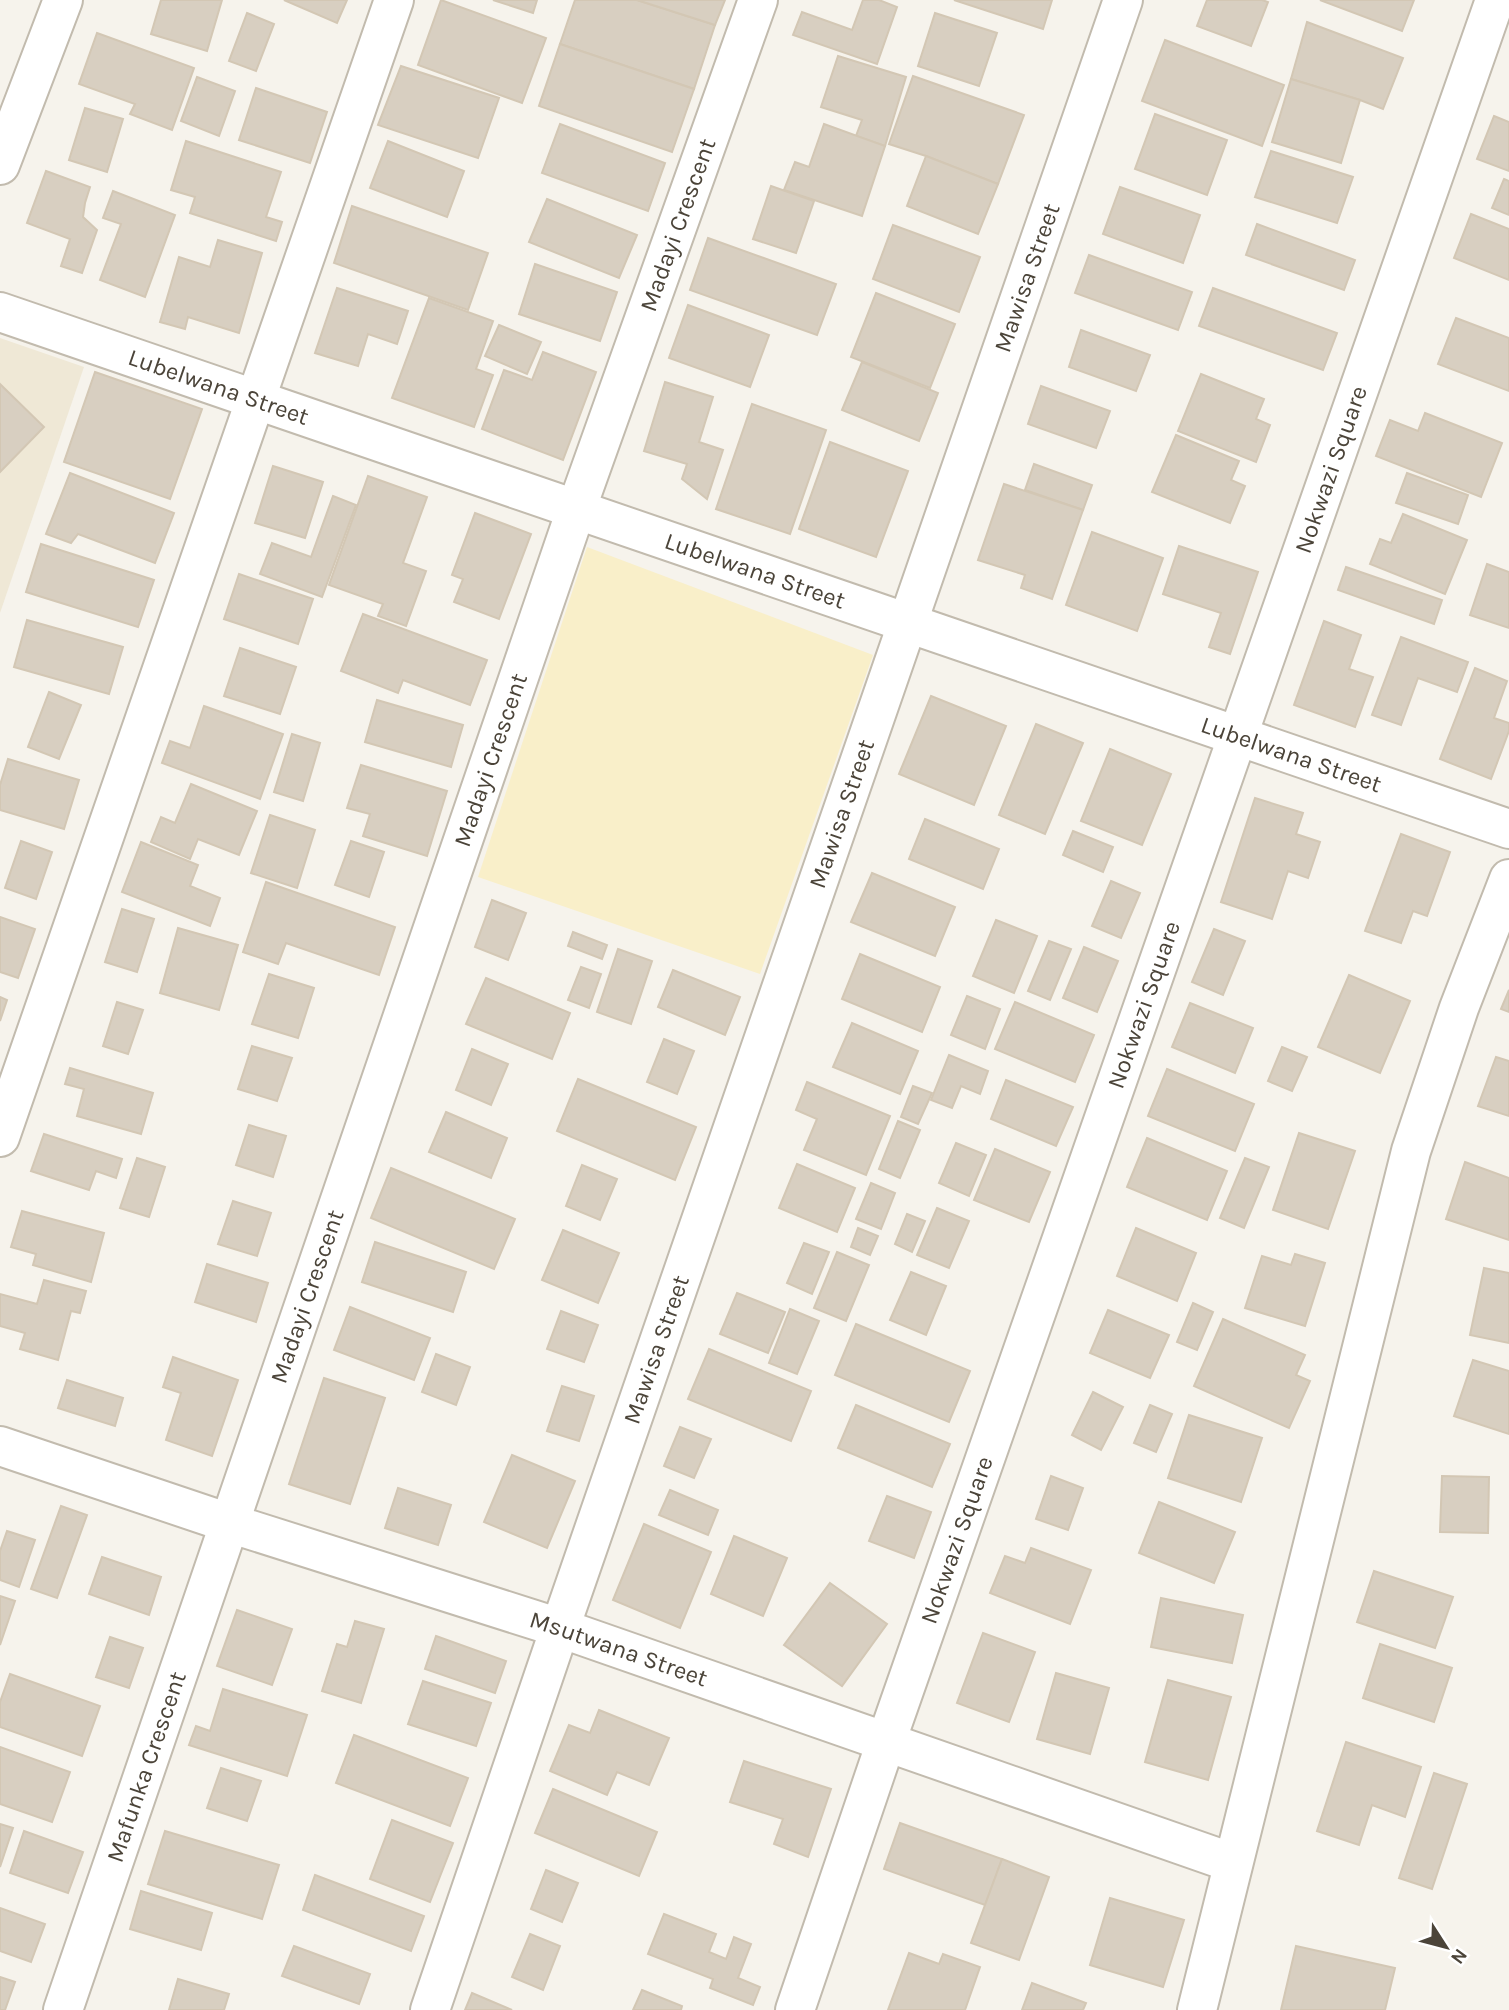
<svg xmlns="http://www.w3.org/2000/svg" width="1509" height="2010" font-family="Karla,sans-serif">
	<rect width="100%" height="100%" fill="#f6f3ec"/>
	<path fill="#efe8d6" d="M0 338 84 367 0 613Z"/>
	<path fill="#f9efc9" d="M587 547 873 655 760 974 478 877Z"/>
	<g fill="#d8cfc1" stroke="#d3c7b4" stroke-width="2">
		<path d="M161 0H222L207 51 151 34Z"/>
		<path d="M284 0H347L337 23Z"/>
		<path d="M441 0 546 38 522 103 418 65Z"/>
		<path d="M493 0H537L533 13Z"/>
		<path d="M575 0H637L715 25 694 89 560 44Z"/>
		<path d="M637 0H725L715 25Z"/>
		<path d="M863 0H879L897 7 877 64 793 35 802 12 852 30Z"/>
		<path d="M954 0H1052L1043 29Z"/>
		<path d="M1207 0H1262L1268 2 1251 46 1197 26Z"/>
		<path d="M1320 0H1414L1402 31Z"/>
		<path d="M247 13 274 24 256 71 229 61Z"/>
		<path d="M935 13 997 33 979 86 918 66Z"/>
		<path d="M1307 22 1403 58 1383 109 1360 100 1291 79Z"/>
		<path d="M97 33 194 68 172 130 130 114 135 104 79 84Z"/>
		<path d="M1165 40 1284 85 1262 146 1142 101Z"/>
		<path d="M560 44 694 89 672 152 539 106Z"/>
		<path d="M838 56 906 77 885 146 856 136 862 120 821 107Z"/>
		<path d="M401 66 499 98 478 158 378 125Z"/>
		<path d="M913 76 1024 115 998 184 926 156 889 144Z"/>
		<path d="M197 77 235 91 219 136 181 121Z"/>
		<path d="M1291 79 1360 100 1341 163 1272 142Z"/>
		<path d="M256 88 327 112 310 163 239 140Z"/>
		<path d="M85 108 123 119 107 172 69 160Z"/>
		<path d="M1155 114 1227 140 1207 195 1135 169Z"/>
		<path d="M1494 116 1509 122V171L1477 159Z"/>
		<path d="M560 124 665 163 648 211 542 173Z"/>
		<path d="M824 124 885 146 862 216 784 190 795 162 809 167Z"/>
		<path d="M186 141 281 172 266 217 282 222 276 241 190 213 195 197 171 190Z"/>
		<path d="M388 141 464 171 447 217 370 188Z"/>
		<path d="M1271 151 1353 177 1337 223 1255 197Z"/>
		<path d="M926 156 998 184 978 234 907 206Z"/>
		<path d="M46 171 90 187 85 203 83 217 97 230 82 273 61 266 70 239 27 223Z"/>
		<path d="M1504 179 1509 181V215L1492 208Z"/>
		<path d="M771 186 814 201 796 253 753 239Z"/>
		<path d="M1120 187 1200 215 1183 263 1103 234Z"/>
		<path d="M113 191 175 215 145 297 100 280 121 224 103 218Z"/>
		<path d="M547 199 637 235 619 278 529 242Z"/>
		<path d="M352 206 488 253 468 310 334 263Z"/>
		<path d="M1471 214 1509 229V280L1454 258Z"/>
		<path d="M1257 224 1355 260 1344 290 1246 255Z"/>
		<path d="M893 225 980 257 959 312 873 279Z"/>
		<path d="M708 238 836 284 817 335 690 290Z"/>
		<path d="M218 240 262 253 239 333 188 317 185 329 160 322 179 257 210 267Z"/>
		<path d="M1089 255 1192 292 1178 330 1075 293Z"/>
		<path d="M535 264 617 292 600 341 519 314Z"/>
		<path d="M337 288 408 311 397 344 368 334 358 366 315 353Z"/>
		<path d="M1213 288 1337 333 1323 370 1199 326Z"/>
		<path d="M876 293 955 324 930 388 851 357Z"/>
		<path d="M429 298 493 321 476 369 493 375 474 427 392 398Z"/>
		<path d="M688 305 769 335 750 387 669 358Z"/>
		<path d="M1456 318 1509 338V391L1438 364Z"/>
		<path d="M499 325 541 342 527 374 485 356Z"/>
		<path d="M1081 330 1150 355 1136 391 1069 367Z"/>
		<path d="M543 352 596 372 563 460 482 429 504 370 532 380Z"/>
		<path d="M862 362 938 393 919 441 842 410Z"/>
		<path d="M95 372 202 409 170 499 64 462Z"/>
		<path d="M1201 374 1264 399 1256 419 1270 425 1256 462 1178 431Z"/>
		<path d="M665 382 713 397 699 442 723 450 707 499 682 479 687 464 644 451Z"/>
		<path d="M0 384 44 427 0 472Z"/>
		<path d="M1041 386 1110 411 1096 448 1028 424Z"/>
		<path d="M752 404 826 430 790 534 716 509Z"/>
		<path d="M1425 413 1502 443 1481 497 1376 456 1390 420 1418 431Z"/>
		<path d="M1176 435 1239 461 1231 480 1245 486 1230 523 1152 492Z"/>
		<path d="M830 442 908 471 876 557 799 529Z"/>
		<path d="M1034 464 1092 485 1083 510 1025 490Z"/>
		<path d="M273 466 323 482 305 538 255 523Z"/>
		<path d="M70 473 174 513 155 563 78 534 71 543 46 534Z"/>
		<path d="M1407 473 1468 495 1458 524 1396 503Z"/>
		<path d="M368 476 427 497 403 563 426 571 406 626 378 616 383 604 329 585Z"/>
		<path d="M1004 484 1083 510 1052 599 1021 588 1025 575 978 560Z"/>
		<path d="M333 496 356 505 322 597 260 574 272 543 311 557Z"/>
		<path d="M475 513 531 534 499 619 454 602 463 579 452 575Z"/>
		<path d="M1403 514 1467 540 1445 594 1370 564 1380 539 1391 543Z"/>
		<path d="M1092 532 1163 558 1137 631 1066 605Z"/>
		<path d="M41 544 154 580 138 627 26 592Z"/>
		<path d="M1179 546 1258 572 1230 654 1209 647 1221 613 1163 594Z"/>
		<path d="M1487 564 1509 572V628L1470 615Z"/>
		<path d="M1346 567 1442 600 1434 624 1338 590Z"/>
		<path d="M239 574 313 599 298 644 224 619Z"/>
		<path d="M363 614 487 660 470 705 403 680 398 693 341 671Z"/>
		<path d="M27 620 123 647 109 694 14 667Z"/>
		<path d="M1324 621 1361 635 1349 669 1373 677 1355 727 1294 705Z"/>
		<path d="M1401 637 1468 662 1457 692 1418 678 1401 725 1372 715Z"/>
		<path d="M240 648 296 667 280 714 224 696Z"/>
		<path d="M1475 668 1507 681 1494 718 1509 723V731L1491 779 1440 759Z"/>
		<path d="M49 692 81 705 59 759 28 747Z"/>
		<path d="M931 696 1006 726 974 805 899 774Z"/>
		<path d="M377 700 463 725 451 767 365 742Z"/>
		<path d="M204 706 283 734 260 799 162 763 170 741 190 748Z"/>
		<path d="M1036 724 1083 743 1045 834 999 815Z"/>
		<path d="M292 734 320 743 303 801 274 792Z"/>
		<path d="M1110 749 1171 774 1142 845 1081 821Z"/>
		<path d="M8 759 79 780 64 829 0 810V785Z"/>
		<path d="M361 765 447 791 427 856 363 836 370 814 347 808Z"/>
		<path d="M191 784 257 811 239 855 198 839 190 859 151 842 161 817 175 823Z"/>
		<path d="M1255 798 1303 813 1296 834 1320 842 1308 878 1288 871 1272 919 1221 902Z"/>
		<path d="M270 815 315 830 297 888 251 873Z"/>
		<path d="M925 819 999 849 983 889 909 859Z"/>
		<path d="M1073 831 1113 847 1103 872 1063 855Z"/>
		<path d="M1401 834 1450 852 1427 916 1413 911 1401 943 1365 931Z"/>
		<path d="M21 841 52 852 36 899 5 888Z"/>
		<path d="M351 841 384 852 369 897 335 885Z"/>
		<path d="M141 842 198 865 190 886 220 898 210 926 122 892Z"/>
		<path d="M872 873 955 907 935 956 851 922Z"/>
		<path d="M1111 881 1140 893 1121 938 1092 926Z"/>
		<path d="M266 882 395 927 379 975 286 943 278 964 243 952Z"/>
		<path d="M492 900 526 913 508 960 475 947Z"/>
		<path d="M122 909 154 919 137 972 105 962Z"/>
		<path d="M0 917 35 929 18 978 0 972Z"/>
		<path d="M996 920 1037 936 1014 993 973 976Z"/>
		<path d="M178 928 238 945 219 1010 160 993Z"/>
		<path d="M1214 929 1245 941 1223 995 1192 982Z"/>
		<path d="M573 932 607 945 602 959 568 946Z"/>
		<path d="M1049 941 1071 949 1050 1000 1028 991Z"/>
		<path d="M1084 947 1118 961 1097 1012 1063 998Z"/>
		<path d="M618 949 652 961 631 1024 597 1012Z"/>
		<path d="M860 954 940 987 922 1032 842 999Z"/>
		<path d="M581 967 601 974 589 1008 568 1000Z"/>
		<path d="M673 970 740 997 725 1035 658 1007Z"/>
		<path d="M269 974 314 988 298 1038 252 1024Z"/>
		<path d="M1349 975 1410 1001 1380 1073 1318 1047Z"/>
		<path d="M486 978 570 1013 552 1059 466 1024Z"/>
		<path d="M1509 990V1012L1501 1009Z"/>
		<path d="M967 996 1000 1009 985 1049 951 1035Z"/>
		<path d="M0 997 7 1000 0 1021Z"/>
		<path d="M117 1002 143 1010 128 1054 103 1046Z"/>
		<path d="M1015 1002 1094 1035 1075 1082 995 1049Z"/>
		<path d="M1190 1003 1253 1028 1235 1073 1172 1047Z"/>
		<path d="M852 1023 918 1051 900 1094 833 1067Z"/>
		<path d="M664 1039 694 1051 677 1094 647 1082Z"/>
		<path d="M252 1046 292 1058 277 1101 238 1089Z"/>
		<path d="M1282 1047 1307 1057 1292 1091 1268 1081Z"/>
		<path d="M472 1049 508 1064 491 1105 456 1090Z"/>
		<path d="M949 1055 988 1071 980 1094 961 1086 952 1108 931 1100Z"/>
		<path d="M1496 1057 1509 1061V1116L1478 1106Z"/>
		<path d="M70 1068 153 1093 141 1134 77 1116 84 1089 65 1084Z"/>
		<path d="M1167 1069 1254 1104 1235 1151 1148 1116Z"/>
		<path d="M578 1079 696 1127 675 1180 557 1131Z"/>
		<path d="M1006 1080 1073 1107 1056 1146 991 1119Z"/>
		<path d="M807 1082 890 1116 866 1175 804 1150 817 1119 796 1110Z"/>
		<path d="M913 1086 932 1093 918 1124 901 1117Z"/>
		<path d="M446 1112 507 1138 491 1178 429 1152Z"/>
		<path d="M898 1121 920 1130 900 1178 879 1169Z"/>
		<path d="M249 1125 286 1136 273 1177 236 1165Z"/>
		<path d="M1299 1133 1355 1151 1328 1229 1273 1210Z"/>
		<path d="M44 1134 122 1159 116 1178 96 1171 89 1190 31 1171Z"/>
		<path d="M1147 1138 1227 1171 1207 1220 1127 1187Z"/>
		<path d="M956 1143 986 1155 969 1196 939 1183Z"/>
		<path d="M995 1149 1050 1172 1029 1222 974 1200Z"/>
		<path d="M137 1158 165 1167 149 1217 120 1208Z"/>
		<path d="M1245 1158 1269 1167 1244 1228 1220 1218Z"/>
		<path d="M1465 1162 1509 1178V1240L1446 1219Z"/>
		<path d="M797 1164 855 1188 837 1232 779 1208Z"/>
		<path d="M582 1165 617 1179 600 1220 566 1206Z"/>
		<path d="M391 1168 515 1219 494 1269 371 1218Z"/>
		<path d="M871 1183 895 1193 881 1229 856 1219Z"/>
		<path d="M233 1201 271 1213 257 1256 218 1244Z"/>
		<path d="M937 1208 969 1221 949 1268 917 1255Z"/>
		<path d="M22 1211 104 1233 91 1282 33 1265 36 1254 11 1247Z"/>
		<path d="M907 1214 925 1221 912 1252 895 1244Z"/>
		<path d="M858 1228 878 1236 870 1255 851 1247Z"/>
		<path d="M1136 1228 1196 1253 1177 1301 1117 1276Z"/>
		<path d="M563 1230 619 1253 598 1303 542 1280Z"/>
		<path d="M375 1242 466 1272 453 1312 362 1282Z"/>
		<path d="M804 1243 829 1252 812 1294 787 1283Z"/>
		<path d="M837 1252 869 1265 846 1321 814 1308Z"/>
		<path d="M1295 1254 1325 1263 1305 1326 1245 1308 1262 1256 1291 1265Z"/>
		<path d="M207 1264 268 1283 256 1322 195 1302Z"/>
		<path d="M1484 1268 1509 1273V1343L1470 1335Z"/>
		<path d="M911 1272 946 1286 926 1335 890 1320Z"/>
		<path d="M44 1280 86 1291 80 1313 71 1311 58 1360 20 1349 25 1333 0 1326V1294L37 1304Z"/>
		<path d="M737 1293 785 1312 768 1353 720 1334Z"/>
		<path d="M1193 1303 1213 1312 1197 1350 1177 1342Z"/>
		<path d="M350 1307 430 1338 414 1380 334 1350Z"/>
		<path d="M790 1309 819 1321 797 1374 769 1363Z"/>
		<path d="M1108 1310 1169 1335 1150 1378 1090 1353Z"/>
		<path d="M561 1311 598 1325 584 1362 547 1349Z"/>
		<path d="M1223 1319 1305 1355 1296 1375 1310 1381 1289 1428 1194 1386Z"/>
		<path d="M856 1324 970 1371 949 1422 835 1375Z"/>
		<path d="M709 1349 811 1391 791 1441 688 1399Z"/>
		<path d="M436 1354 470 1367 456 1405 422 1392Z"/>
		<path d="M173 1357 238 1380 212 1456 166 1440 181 1393 163 1387Z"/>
		<path d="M1473 1360 1509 1371V1434L1454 1416Z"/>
		<path d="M324 1378 385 1398 350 1504 289 1484Z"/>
		<path d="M67 1380 123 1398 115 1426 58 1408Z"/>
		<path d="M562 1386 594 1396 579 1441 547 1431Z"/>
		<path d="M1093 1392 1123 1407 1101 1450 1072 1435Z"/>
		<path d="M856 1405 950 1444 932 1487 838 1448Z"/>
		<path d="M1150 1405 1172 1414 1156 1452 1134 1443Z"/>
		<path d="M1189 1415 1262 1438 1241 1502 1168 1478Z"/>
		<path d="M680 1427 711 1439 694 1478 664 1466Z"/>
		<path d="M512 1455 575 1481 547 1548 484 1522Z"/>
		<path d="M1051 1476 1083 1488 1068 1530 1036 1519Z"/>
		<path d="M1442 1476 1489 1477 1488 1533 1440 1532Z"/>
		<path d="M398 1488 451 1505 438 1545 385 1528Z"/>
		<path d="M670 1490 718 1510 708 1535 659 1515Z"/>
		<path d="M887 1496 931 1512 914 1558 869 1541Z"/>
		<path d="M1159 1502 1235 1532 1214 1583 1139 1553Z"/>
		<path d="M61 1506 87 1515 57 1598 31 1589Z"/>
		<path d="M644 1524 711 1552 680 1628 613 1600Z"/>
		<path d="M7 1531 35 1540 19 1587 0 1580V1551Z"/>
		<path d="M734 1536 787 1558 763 1616 711 1594Z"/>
		<path d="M1031 1548 1091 1570 1070 1624 990 1593 1005 1556 1025 1563Z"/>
		<path d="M102 1557 161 1577 149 1615 89 1594Z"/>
		<path d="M1374 1571 1453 1597 1435 1648 1357 1622Z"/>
		<path d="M830 1583 887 1624 842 1686 784 1645Z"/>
		<path d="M0 1596 15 1601 0 1645Z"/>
		<path d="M1161 1598 1243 1615 1232 1663 1151 1647Z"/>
		<path d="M237 1610 292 1629 272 1685 217 1666Z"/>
		<path d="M355 1621 384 1629 361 1703 322 1691 337 1644 347 1647Z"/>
		<path d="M983 1633 1035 1652 1009 1722 957 1703Z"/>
		<path d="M436 1636 506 1661 495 1693 425 1669Z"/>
		<path d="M110 1637 143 1648 129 1688 96 1677Z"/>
		<path d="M1380 1644 1452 1668 1434 1722 1363 1698Z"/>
		<path d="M1056 1673 1109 1688 1090 1754 1037 1739Z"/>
		<path d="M10 1674 100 1706 82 1756 0 1727V1702Z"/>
		<path d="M1168 1680 1231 1697 1208 1780 1145 1762Z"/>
		<path d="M423 1681 491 1703 476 1746 408 1724Z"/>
		<path d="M223 1689 307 1715 287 1776 189 1745 196 1726 210 1731Z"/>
		<path d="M599 1710 669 1738 649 1785 617 1772 607 1795 550 1771 569 1725 590 1733Z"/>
		<path d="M354 1735 468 1778 450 1826 336 1783Z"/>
		<path d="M1346 1742 1421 1767 1405 1817 1372 1805 1359 1845 1317 1831Z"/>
		<path d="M0 1747 70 1772 52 1822 0 1804Z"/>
		<path d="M744 1761 831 1789 808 1857 774 1844 783 1819 730 1802Z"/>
		<path d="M221 1768 261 1781 247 1821 207 1808Z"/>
		<path d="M1434 1773 1467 1784 1432 1889 1399 1878Z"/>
		<path d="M553 1789 657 1832 639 1876 535 1833Z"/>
		<path d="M392 1820 453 1843 430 1902 370 1879Z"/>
		<path d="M900 1823 1002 1859 985 1905 884 1869Z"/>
		<path d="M0 1824 13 1828 0 1867Z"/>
		<path d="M24 1831 83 1852 68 1893 10 1873Z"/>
		<path d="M165 1831 279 1865 262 1919 148 1884Z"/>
		<path d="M1002 1859 1049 1877 1019 1960 971 1943Z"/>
		<path d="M546 1870 578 1883 562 1922 531 1909Z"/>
		<path d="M315 1875 424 1916 411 1951 303 1910Z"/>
		<path d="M141 1891 212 1913 201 1950 130 1929Z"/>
		<path d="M1110 1898 1184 1920 1163 1987 1090 1965Z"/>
		<path d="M0 1908 45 1924 31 1962 0 1951Z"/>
		<path d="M664 1914 716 1934 709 1952 726 1959 734 1937 751 1944 738 1978 760 1987 753 2005 710 1988 713 1979 648 1954Z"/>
		<path d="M530 1934 560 1946 543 1990 512 1977Z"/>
		<path d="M294 1946 370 1974 359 2004 282 1976Z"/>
		<path d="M1296 1946 1395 1968 1385 2010H1281Z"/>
		<path d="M909 1953 939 1964 943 1954 980 1967 965 2010H888Z"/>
		<path d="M0 1977 15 1982 5 2010H0Z"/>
		<path d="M178 1979 229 1994 224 2010H169Z"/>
		<path d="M1032 1983 1086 2003 1083 2010H1022Z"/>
		<path d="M642 1990 682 2006 681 2010H633Z"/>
		<path d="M472 1993 512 2010H465Z"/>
	</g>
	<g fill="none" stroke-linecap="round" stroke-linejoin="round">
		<defs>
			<g id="minor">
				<path d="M0 165 63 0"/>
				<path id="s1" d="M0 312 1509 829"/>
				<path d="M0 1137 394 0"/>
				<path id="s2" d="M0 1446 229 1523 560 1628 1233 1863"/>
				<path id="s3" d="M63 2010 576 510 758 0"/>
				<path id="s4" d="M430 2010 560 1628 1123 0"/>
				<path id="s5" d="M795 2010 886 1742 1495 0"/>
				<path d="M1197 2010 1411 1151 1459 1008 1509 879"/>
			</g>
		</defs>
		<use href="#minor" stroke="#c2bbae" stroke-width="42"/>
		<use href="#minor" stroke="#fff" stroke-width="38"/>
	</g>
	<g text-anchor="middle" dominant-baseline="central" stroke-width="7" stroke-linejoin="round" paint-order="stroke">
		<g font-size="24" fill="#4b4439" stroke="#fff">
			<text stroke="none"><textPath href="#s3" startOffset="1888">Madayi Crescent</textPath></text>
			<text stroke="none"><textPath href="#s4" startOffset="1832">Mawisa Street</textPath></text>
			<text stroke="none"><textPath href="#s1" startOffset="231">Lubelwana Street</textPath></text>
			<text stroke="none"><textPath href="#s5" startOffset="1631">Nokwazi Square</textPath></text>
			<text stroke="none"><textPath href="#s1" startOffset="798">Lubelwana Street</textPath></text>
			<text stroke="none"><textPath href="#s1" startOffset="1365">Lubelwana Street</textPath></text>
			<text stroke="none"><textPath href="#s3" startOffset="1321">Madayi Crescent</textPath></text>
			<text stroke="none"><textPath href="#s4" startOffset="1265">Mawisa Street</textPath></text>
			<text stroke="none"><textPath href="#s5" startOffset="1064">Nokwazi Square</textPath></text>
			<text stroke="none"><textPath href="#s3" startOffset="754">Madayi Crescent</textPath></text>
			<text stroke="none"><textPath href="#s4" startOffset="698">Mawisa Street</textPath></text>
			<text stroke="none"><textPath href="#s5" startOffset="497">Nokwazi Square</textPath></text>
			<text stroke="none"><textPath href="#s2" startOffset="651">Msutwana Street</textPath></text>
			<text stroke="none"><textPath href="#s3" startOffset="257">Mafunka Crescent</textPath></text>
		</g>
	</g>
	<g transform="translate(1446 1947) rotate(126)" stroke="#ffffff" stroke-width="5" paint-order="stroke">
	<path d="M0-5L12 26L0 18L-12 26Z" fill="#4b4439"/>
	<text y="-10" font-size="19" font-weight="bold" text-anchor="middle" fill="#4b4439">N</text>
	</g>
</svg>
